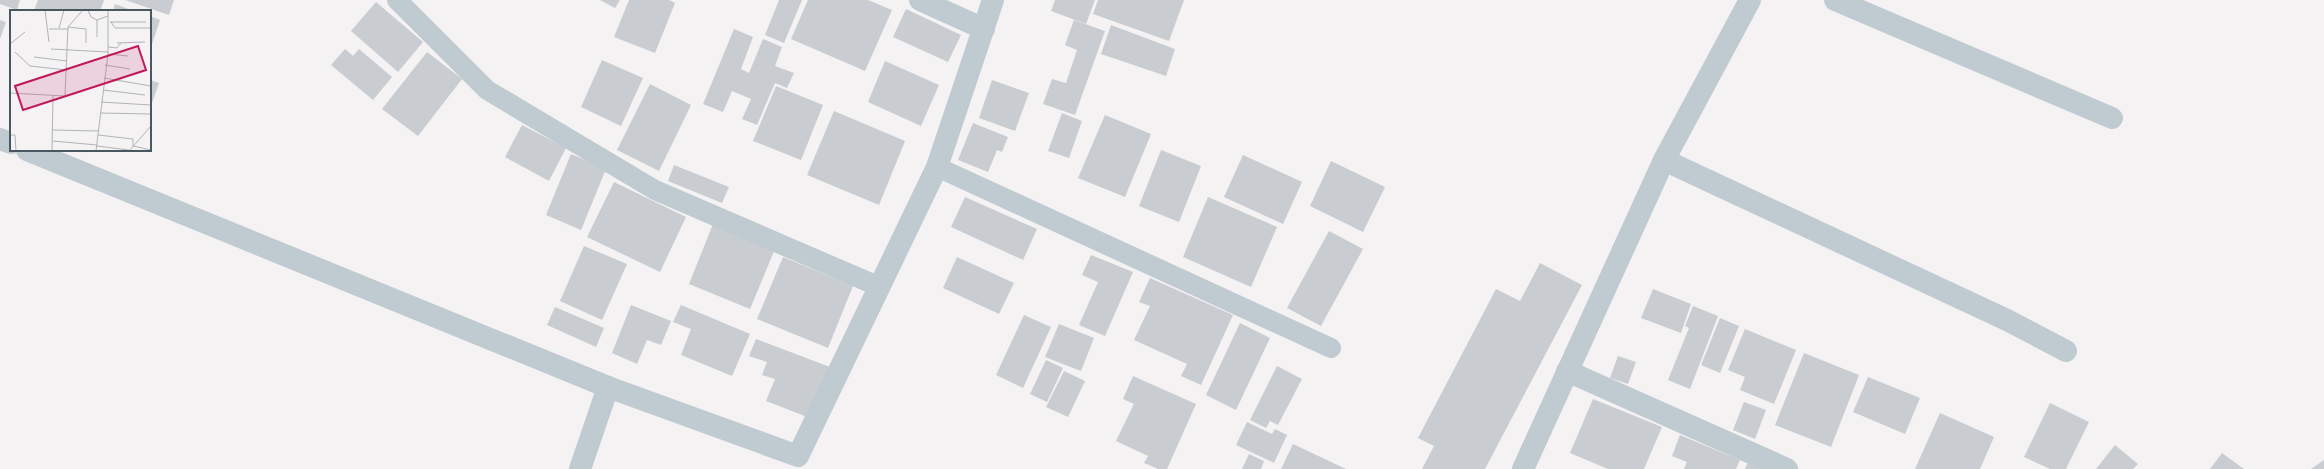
<svg xmlns="http://www.w3.org/2000/svg" width="2324" height="469" font-family="'Roboto Condensed',sans-serif">
	<rect width="100%" height="100%" fill="#f4f2f2"/>
	<g fill="#c9cdd1">
		<path d="M0 0H20L17 10 0 4Z"/>
		<path d="M38 0H104L100 11H34Z"/>
		<path d="M125 0H174L169 15Z"/>
		<path d="M600 0H620L615 8Z"/>
		<path d="M629 0H669L675 3 655 53 614 37Z"/>
		<path d="M779 0H802L784 43 765 35Z"/>
		<path d="M808 0H868L892 10 865 71 791 39Z"/>
		<path d="M1055 0H1095L1086 24 1051 11Z"/>
		<path d="M1098 0H1184L1169 41 1093 14Z"/>
		<path d="M376 2 423 42 398 72 351 31Z"/>
		<path d="M115 4 134 11H113Z"/>
		<path d="M906 9 961 35 948 62 893 37Z"/>
		<path d="M150 16 160 20 150 50Z"/>
		<path d="M0 20 6 22 0 39Z"/>
		<path d="M1074 20 1105 31 1075 115 1043 104 1052 79 1066 83 1077 50 1065 45Z"/>
		<path d="M1111 25 1175 49 1166 76 1101 54Z"/>
		<path d="M734 29 753 37 741 69 749 73 763 39 782 47 775 66 794 73 787 88 775 83 757 125 742 119 751 99 732 91 723 112 703 104Z"/>
		<path d="M345 49 353 56 359 49 392 77 373 100 331 65Z"/>
		<path d="M427 52 462 79 418 136 382 109Z"/>
		<path d="M602 60 643 78 621 126 581 107Z"/>
		<path d="M885 61 939 85 921 126 868 102Z"/>
		<path d="M150 80 159 83 150 109Z"/>
		<path d="M992 80 1029 93 1015 131 979 118Z"/>
		<path d="M650 84 691 105 659 171 617 150Z"/>
		<path d="M776 86 823 105 801 160 753 141Z"/>
		<path d="M834 111 905 141 879 205 807 175Z"/>
		<path d="M1062 113 1082 121 1069 158 1048 151Z"/>
		<path d="M1105 115 1151 134 1125 197 1078 178Z"/>
		<path d="M973 123 1008 137 1002 152 997 150 988 172 958 160Z"/>
		<path d="M522 125 566 148 549 181 505 157Z"/>
		<path d="M1161 150 1201 166 1179 222 1139 206Z"/>
		<path d="M571 154 606 169 581 230 546 215Z"/>
		<path d="M1243 155 1302 182 1283 224 1224 197Z"/>
		<path d="M1331 161 1385 187 1363 232 1310 206Z"/>
		<path d="M674 165 729 187 722 203 668 181Z"/>
		<path d="M614 182 686 217 660 272 587 237Z"/>
		<path d="M965 197 1037 229 1023 260 951 227Z"/>
		<path d="M1208 197 1277 227 1251 287 1183 257Z"/>
		<path d="M713 224 775 249 750 309 689 284Z"/>
		<path d="M1329 231 1363 249 1321 326 1287 308Z"/>
		<path d="M584 246 627 264 602 320 560 301Z"/>
		<path d="M1091 255 1133 272 1105 336 1079 325 1098 282 1082 275Z"/>
		<path d="M783 257 853 286 828 348 757 319Z"/>
		<path d="M957 257 1014 283 999 314 943 288Z"/>
		<path d="M1540 263 1582 285 1485 469H1422L1434 446 1418 438 1496 289 1520 301Z"/>
		<path d="M1150 278 1233 315 1201 385 1181 376 1187 364 1134 340 1150 306 1139 302Z"/>
		<path d="M1653 289 1691 304 1681 333 1641 318Z"/>
		<path d="M631 305 671 321 661 345 647 340 637 364 612 353Z"/>
		<path d="M681 305 750 334 732 376 681 355 691 329 673 322Z"/>
		<path d="M1693 306 1718 316 1690 389 1668 380 1689 328 1685 326Z"/>
		<path d="M555 307 604 328 596 347 547 325Z"/>
		<path d="M1024 315 1051 327 1023 388 996 375Z"/>
		<path d="M1720 318 1739 326 1720 373 1701 365Z"/>
		<path d="M1240 323 1270 338 1236 410 1206 395Z"/>
		<path d="M1059 324 1094 338 1081 371 1045 357Z"/>
		<path d="M1745 329 1796 350 1774 404 1740 390 1745 377 1728 370Z"/>
		<path d="M756 339 830 367 810 418 766 401 775 379 762 375 767 362 749 356Z"/>
		<path d="M1804 353 1859 375 1831 447 1775 425Z"/>
		<path d="M1618 356 1636 362 1628 384 1610 378Z"/>
		<path d="M1046 360 1063 368 1047 402 1030 394Z"/>
		<path d="M1277 366 1302 379 1278 425 1270 421 1266 428 1250 420Z"/>
		<path d="M1064 371 1085 381 1068 417 1046 407Z"/>
		<path d="M1133 376 1196 404 1167 469H1158L1144 463 1148 456 1116 441 1134 404 1123 399Z"/>
		<path d="M1868 377 1920 398 1905 434 1853 412Z"/>
		<path d="M1593 399 1662 427 1644 469H1608L1570 453Z"/>
		<path d="M1744 402 1766 410 1755 439 1733 430Z"/>
		<path d="M2050 403 2089 422 2066 469H2050L2024 457Z"/>
		<path d="M1940 413 1994 437 1980 469H1915Z"/>
		<path d="M1247 422 1272 434 1275 429 1287 435 1274 463 1236 445Z"/>
		<path d="M1680 435 1740 460 1736 469H1684L1687 462 1672 456Z"/>
		<path d="M1293 444 1346 469H1281Z"/>
		<path d="M2115 445 2138 464 2133 469H2096Z"/>
		<path d="M2222 453 2244 469H2210Z"/>
		<path d="M1249 454 1264 461 1261 469H1242Z"/>
		<path d="M2324 460V469H2311Z"/>
		<path d="M1748 462 1766 469H1745Z"/>
	</g>
	<g fill="none" stroke-linecap="round" stroke-linejoin="round">
		<g stroke="#c0cad1" stroke-width="20">
			<path d="M397 0 487 90 655 190 880 287"/>
			<path d="M937 167 1331 348"/>
		</g>
		<g stroke="#c0cad1" stroke-width="22">
			<path d="M920 0 984 29"/>
			<path d="M1835 0 2112 118"/>
			<path d="M0 139 11 143"/>
			<path d="M27 150 608 387 798 456 937 167 993 0"/>
			<path d="M1664 160 2007 320 2066 351"/>
			<path d="M1567 371 1787 469"/>
			<path d="M580 469 608 387"/>
			<path d="M1523 469 1664 160 1750 0"/>
		</g>
	</g>
	<g transform="translate(10 10)">
		<rect width="141" height="141" fill="#f4f2f2"/>
		<path fill="none" stroke="#b0b4b8" stroke-width="1" d="M35 0 39 32M78 0 81 7 87 10 98 6M87 10V27M100 12H136M101 12 105 18H140M58 17 76 19V33M49 18 54 0M39 19H58M107 33 135 32M0 34 15 22M98 37 107 38 111 33M41 39 98 42M5 42 20 56 57 60M98 44 118 46M24 47 57 51M95 55 120 59M94 68 141 76M93 80 135 85M0 83 55 86 58 17 73 0M91 92 141 95M90 103 141 104M43 120 88 121M0 125H5L6 141M88 125 123 129V136L141 140M43 131 87 135M87 136 119 140M42 141 43 86M86 141 98 44V0M119 141 141 116"/>
		<path fill="#c2185b" fill-opacity="0.15" stroke="#c2185b" stroke-width="2" d="M128 36 136 60 13 100 5 76Z"/>
		<rect width="141" height="141" fill="none" stroke="#495760" stroke-width="2"/>
	</g>
</svg>
